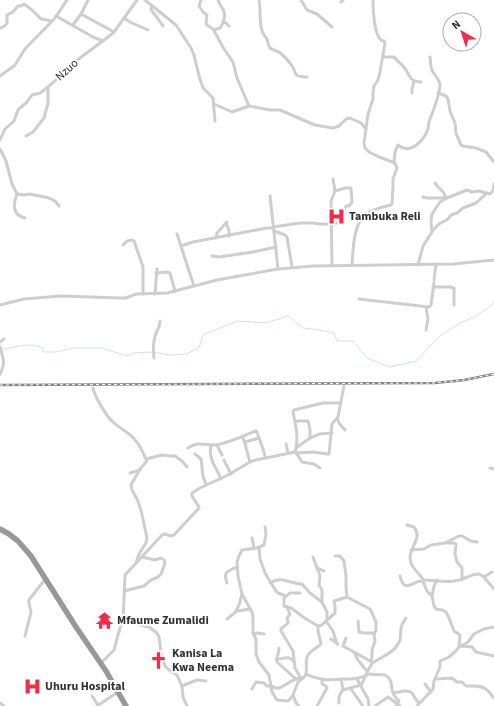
<svg xmlns="http://www.w3.org/2000/svg" width="494" height="706" font-family="'Source Sans 3',sans-serif">
	<rect width="100%" height="100%" fill="#fff"/>
	<g fill="none" stroke-linecap="round" stroke-linejoin="round">
		<path stroke="#cbe3ee" stroke-width="1" d="M3 349C18 347 28 342 43 348V352H57L73 348H102L127 356 133 353 153 352 169 355 186 354 199 348 203 335 237 321 266 323 288 316 303 328 319 330 334 333 337 341H353L367 358 390 367 416 361 440 336 460 323 477 316 494 303"/>
		<g stroke="#cecece" stroke-width="3">
			<path d="M145 0 176 25 191 48 194 55 199 76 203 88 213 98 215 121"/>
			<path d="M201 0 199 6 203 12 207 15 206 23 207 25 213 29 224 49 233 62 237 78 249 106"/>
			<path d="M259 0C261 10 259 22 262 31 263 34 265 36 267 39 268 42 268 45 270 48 273 50 276 51 279 52 283 55 287 59 290 63 298 71 290 77 307 77"/>
			<path d="M301 0 307 10 317 14 332 27"/>
			<path d="M373 0C373 8 374 35 381 40 382 41 383 41 384 41L385 43 380 72 378 80 374 86 373 93V99L368 114 364 143 365 148 369 152 379 157 395 163"/>
			<path d="M341 2 343 0"/>
			<path d="M152 6C152 7 151 8 151 9 152 12 161 22 163 26"/>
			<path d="M81 14 114 32"/>
			<path d="M56 16 93 37 103 41"/>
			<path d="M124 18 130 22 148 30"/>
			<path d="M223 22 226 23 229 26"/>
			<path d="M73 25 81 14 88 0"/>
			<path d="M0 28C9 25 7 22 7 15L13 12 18 6H21L24 4 32 10 41 19 52 21"/>
			<path d="M214 30 220 28C223 24 226 17 224 12 223 7 219 5 218 0"/>
			<path d="M383 57H394C397 61 403 65 406 70 411 78 410 81 421 82"/>
			<path d="M0 76 15 65 25 49 55 18 67 0"/>
			<path d="M412 93V89L414 81"/>
			<path d="M438 93 446 96 448 99 450 111 455 123 456 133 461 145 463 146 476 148 486 152 494 162"/>
			<path d="M214 104 232 112 249 106 270 110H280L315 125 333 128 339 126 346 119 350 118 361 123 366 129"/>
			<path d="M26 136 33 132 44 118 48 103V87"/>
			<path d="M0 140 5 129 14 121 18 110 20 108 27 102 32 95 40 93 48 87 80 58 108 37 114 32 137 0"/>
			<path d="M0 149 6 161 12 184 17 194C13 204 12 215 25 218"/>
			<path d="M435 183C439 190 443 188 446 198"/>
			<path d="M17 194 24 195 30 194 49 198 55 201 59 206"/>
			<path d="M270 196 278 269"/>
			<path d="M423 197 427 198H445"/>
			<path d="M226 223 229 230V236"/>
			<path d="M331 225 339 222 341 214 344 211 346 206H349L352 202 351 188H345L335 191"/>
			<path d="M273 227 300 223H313L319 224H331"/>
			<path d="M274 231 285 235 287 237 292 267"/>
			<path d="M432 231 439 224 448 219 451 215 457 213 463 208 476 203 487 193"/>
			<path d="M177 234 194 286"/>
			<path d="M216 238 217 233 227 222"/>
			<path d="M123 245 127 241 132 240 134 241 143 267V294"/>
			<path d="M181 246 193 242 267 228H273"/>
			<path d="M212 256 219 257 253 252 276 247"/>
			<path d="M332 265 331 201 335 191 333 179"/>
			<path d="M352 265C353 251 353 225 365 215 372 209 383 207 391 205L392 204 393 186V179L397 168 394 162 395 152 398 145C399 146 403 148 404 148 414 151 424 139 427 131 429 128 428 125 429 122 433 110 439 98 440 86 440 80 436 77 433 72 430 68 431 62 430 57"/>
			<path d="M418 265 423 246 432 232 431 221 432 214 440 202 447 198 467 190 472 192 479 191 490 194 493 191 494 184"/>
			<path d="M156 273 168 272 170 273 175 291"/>
			<path d="M434 280 436 264"/>
			<path d="M433 287H450L454 288V305"/>
			<path d="M155 294 157 269"/>
			<path d="M359 299 429 307 431 305 434 283"/>
			<path d="M0 305 24 299 61 296 120 298H126L136 294 167 293 217 280 278 269 313 266 453 264 494 260"/>
			<path d="M426 330 428 319 426 307"/>
			<path d="M0 342 4 339"/>
			<path d="M0 347C3 358 6 363 0 374"/>
			<path d="M154 358C153 350 153 339 157 331 159 327 160 326 160 321"/>
			<path d="M93 388C95 397 106 416 113 422 120 429 129 432 135 440 141 446 143 454 147 461L140 469 131 485 132 490 137 499 141 510 147 538 146 543 139 554 136 563"/>
			<path d="M337 418 339 423 345 430"/>
			<path d="M295 421H308L310 429V438"/>
			<path d="M242 436C246 444 247 453 250 462"/>
			<path d="M245 442 259 438"/>
			<path d="M286 444 288 453"/>
			<path d="M211 445C208 460 216 466 221 479"/>
			<path d="M217 445 222 455"/>
			<path d="M188 448C198 441 202 445 213 445 224 445 245 435 256 431L257 432C259 440 265 451 265 458"/>
			<path d="M296 448 310 438 313 437 319 434 332 433"/>
			<path d="M295 452C299 439 296 426 293 412L294 410 323 403H340"/>
			<path d="M296 453 314 452 327 454H329L332 424 338 417 344 386"/>
			<path d="M195 454 201 459 203 476 206 485"/>
			<path d="M146 459 162 455 170 456H175L182 461 187 467"/>
			<path d="M224 460 231 474"/>
			<path d="M490 468 494 469"/>
			<path d="M130 473 140 470"/>
			<path d="M407 525 414 527C424 539 406 549 411 563 413 569 419 573 422 578L424 580C434 580 445 583 454 581 464 580 470 574 479 574L483 576 494 589"/>
			<path d="M265 527 266 534 264 545 257 548 242 550 239 556 237 562 238 576 242 594 252 612 253 617V633L256 639V654L259 662 269 675 271 686 276 688H279C285 686 290 681 296 679 299 677 303 679 305 676 308 673 305 662 307 657 309 651 317 648 321 644L318 631V626"/>
			<path d="M252 538 254 548"/>
			<path d="M447 543H454L456 544 455 554 457 562 462 568V580"/>
			<path d="M259 547 260 559 263 567 265 573 276 591 278 593 284 595V606L291 608 306 619 318 626 322 625 327 620V612L322 602V590L319 585 320 576 313 557"/>
			<path d="M411 550 424 549 431 545 445 543 459 536H462L471 541 477 542"/>
			<path d="M335 556H340L344 561 346 576V588L347 597 370 609 376 622V630L374 635 375 641 372 650V656L371 661"/>
			<path d="M317 568 324 571"/>
			<path d="M400 576C405 597 415 577 423 582 425 584 425 588 427 591 429 593 430 594 432 596"/>
			<path d="M484 577 492 572"/>
			<path d="M437 580 434 586 432 596 434 606 436 609 442 610 446 612 449 618 454 631 460 635 459 647"/>
			<path d="M227 583C223 572 227 571 237 567"/>
			<path d="M270 583C282 575 290 584 302 584L310 593 322 602"/>
			<path d="M124 591 144 586 151 580 158 577 161 574 163 569 165 563 164 560 161 558 155 560 142 557"/>
			<path d="M284 598 290 593H300"/>
			<path d="M287 607 290 614 287 618 288 623 281 629V631L293 651 295 668 300 677"/>
			<path d="M236 611 239 605 242 594"/>
			<path d="M227 619 237 611 250 609"/>
			<path d="M327 620 335 613V606L334 601 347 597"/>
			<path d="M123 621 149 627 157 633 159 637 161 653 165 666 169 670 177 675 182 686 183 697 187 706"/>
			<path d="M326 621 333 631 337 644"/>
			<path d="M358 621 359 632 364 633H374"/>
			<path d="M253 634 257 633 264 634"/>
			<path d="M25 636 31 612 29 603V600L43 582 46 579"/>
			<path d="M346 638 343 646 372 662"/>
			<path d="M331 639 338 644"/>
			<path d="M461 646 472 647 476 652 494 656"/>
			<path d="M279 648C279 654 276 658 277 662L296 679"/>
			<path d="M355 653C356 660 363 666 367 671"/>
			<path d="M276 659C287 659 287 654 295 663"/>
			<path d="M101 663 114 650 121 624 123 621 125 575 162 535 165 534 171 536 174 535 199 508V507L192 496V493L200 488 228 475 250 462 256 460 295 452 299 457 302 462 314 464 320 468"/>
			<path d="M306 674C321 681 328 680 344 679 352 679 359 679 367 675"/>
			<path d="M367 674 385 675C394 680 390 686 393 693 394 696 397 699 399 701L396 706"/>
			<path d="M357 679 368 699 369 706"/>
			<path d="M436 679 452 678 457 682H462L466 686C473 686 482 685 487 690 490 692 491 695 494 698"/>
			<path d="M425 684 431 692"/>
			<path d="M182 686 197 680 206 681"/>
			<path d="M252 689 256 682 264 683 267 686H271L272 692 277 700 288 701 291 698 293 695 296 703 299 706"/>
			<path d="M351 689 363 706"/>
			<path d="M343 690 361 685C365 679 368 667 373 663 380 657 390 655 396 647 402 639 400 638 401 629 401 625 404 621 406 618"/>
			<path d="M393 693C397 692 400 692 404 691 415 690 412 697 419 703"/>
			<path d="M293 695 298 682 303 678"/>
			<path d="M92 696 98 705"/>
			<path d="M0 703 4 706"/>
			<path d="M339 703V697L343 689 341 679"/>
			<path d="M97 706 118 692"/>
			<path d="M317 706 327 688 326 686 322 684V679"/>
			<path d="M375 706 388 697 400 706"/>
			<path d="M417 706 433 689 434 681 440 667V661L449 657 456 651 459 647 468 642 474 634 484 629 494 627"/>
		</g>
		<path stroke="#989898" stroke-width="5.5" d="M0 529 9 534 18 541 31 556 76 627 106 671 126 706"/>
		<defs>
			<path id="rail" d="M0 385 435 383 464 380 494 374"/>
		</defs>
		<use href="#rail" stroke="#868686" stroke-width="2.5"/>
		<use href="#rail" stroke="#fff" stroke-width="1" stroke-dasharray="3" stroke-linecap="butt"/>
	</g>
	<defs>
		<symbol id="hospital-bare" viewBox="-9 -9 18 18"><path d="M-5-5h3v3.5h4V-5h3V5h-3V1.5h-4V5h-3Z" fill="#ec304b" stroke="#fff" stroke-width="2.5" paint-order="stroke"/></symbol>
		<symbol id="temple-bare" viewBox="-9 -9 18 18"><path d="M0-6L5-2H3V0L6.5 2.5H4V6H1.5V3h-3V6H-4V2.5H-6.5L-3 0V-2H-5Z" fill="#ec304b" stroke="#fff" stroke-width="2.5" paint-order="stroke"/></symbol>
		<symbol id="church-bare" viewBox="-9 -9 18 18"><path d="M-1.2-6h2.4v3.5h3.3v2.4h-3.3V6h-2.4V-.1h-3.3v-2.4h3.3Z" fill="#ec304b" stroke="#fff" stroke-width="2.5" paint-order="stroke"/></symbol>
	</defs>
	<g fill-rule="evenodd">
		<use href="#hospital-bare" x="324" y="204" width="25" height="25"/>
		<use href="#temple-bare" x="92" y="608" width="25" height="25"/>
		<use href="#church-bare" x="146" y="648" width="25" height="25"/>
		<use href="#hospital-bare" x="20" y="674" width="25" height="25"/>
	</g>
	<g text-anchor="middle" dominant-baseline="central" stroke-width="4" stroke-linejoin="round" paint-order="stroke">
		<g font-size="12" fill="#313131" stroke="#fff">
			<text transform="translate(67 70) rotate(-42)">Nzuo</text>
		</g>
		<g font-size="12" font-weight="bold" fill="#313131" stroke="#fff" text-anchor="start">
			<text x="349" y="216">Tambuka Reli</text>
			<text x="117" y="620">Mfaume Zumalidi</text>
			<text x="172" y="653">Kanisa La<tspan x="172" dy="14">Kwa Neema</tspan></text>
			<text x="45" y="686">Uhuru Hospital</text>
		</g>
	</g>
	<g transform="translate(462 32) rotate(321)"><circle r="19" fill="#ffffff" stroke="#adadad"/>
	<path d="M0-3L7 15L0 10L-7 15Z" fill="#ec304b"/>
	<text y="-6" font-size="11" font-weight="bold" text-anchor="middle" fill="#313131">N</text>
	</g>
</svg>
